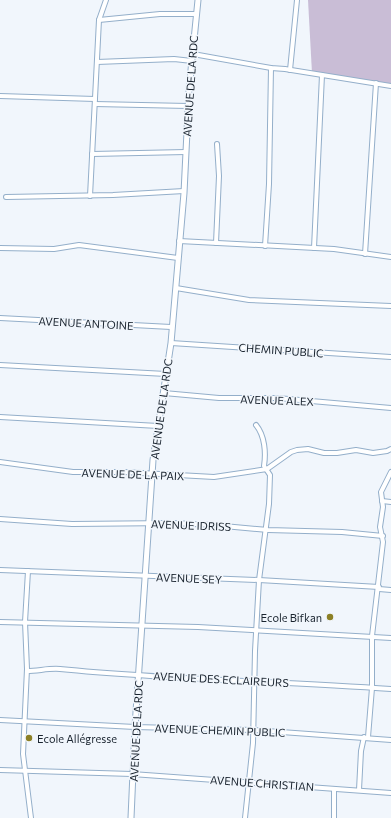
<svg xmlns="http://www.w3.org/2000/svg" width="391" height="818" font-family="Commissioner,sans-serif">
	<rect width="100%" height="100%" fill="#f1f6fc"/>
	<path fill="#c9bdd6" d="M308 0H391V87L312 73Z"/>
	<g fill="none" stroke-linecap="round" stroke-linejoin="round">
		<defs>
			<g id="minor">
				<path d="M99 20 160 14H196"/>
				<path d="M193 54 271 68 285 69 391 86"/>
				<path d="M97 62 174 59 192 61"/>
				<path d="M290 70 297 0"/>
				<path d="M0 96 95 99"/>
				<path d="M95 104 188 106"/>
				<path d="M92 154 186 152"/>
				<path d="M90 196 99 20 106 0"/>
				<path d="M6 197 113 195 184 191"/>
				<path d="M179 241 334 249 391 257"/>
				<path d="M216 243 219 176 217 144"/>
				<path d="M265 246 269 184 271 68"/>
				<path d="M0 248 54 249 79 245 178 258"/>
				<path d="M314 248 322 75"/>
				<path d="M365 254 376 83"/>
				<path d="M176 288 249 300 391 306"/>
				<path d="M0 318 171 327"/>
				<path d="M171 343 391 357"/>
				<path d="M0 365 166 374"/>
				<path d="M164 393 219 398H277L391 408"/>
				<path d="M0 417 158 426"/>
				<path d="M0 462 73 472H124L214 477 267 469 291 452 297 450 308 449 324 453H337L356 450 373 453 387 451 391 449"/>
				<path d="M382 501 391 502"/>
				<path d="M0 519 72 524 173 523 213 525 268 530 342 532 383 536"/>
				<path d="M0 570 259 580 379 587"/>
				<path d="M28 571 25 622 27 669 23 754 31 818"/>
				<path d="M379 589 391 590"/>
				<path d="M0 622 198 627 391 638"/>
				<path d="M27 671C38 671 49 668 60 669 170 680 281 681 391 689"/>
				<path d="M0 720 135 727 253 730 391 740"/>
				<path d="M368 737 372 688V636L383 542 380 527 383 507 381 492 391 472"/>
				<path d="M0 770 132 774 391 793"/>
				<path d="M359 790 361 751 364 737"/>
				<path d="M245 818 253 743 255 651 259 580 269 504 270 475 264 466C266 453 265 436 256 425"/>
				<path d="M334 818V789"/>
			</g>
			<path id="tertiary" d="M131 818 135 727 153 460 171 343 184 193 189 90 198 0"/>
		</defs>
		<use href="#minor" stroke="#94afca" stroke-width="6"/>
		<use href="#tertiary" stroke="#94afca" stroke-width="7"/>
		<use href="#minor" stroke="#fff" stroke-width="4"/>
		<use href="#tertiary" stroke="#fff" stroke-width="5"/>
	</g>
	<g fill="#8c8026" stroke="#f1f6fc" stroke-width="1.5">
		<circle cx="330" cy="617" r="4"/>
		<circle cx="29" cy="738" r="4"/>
	</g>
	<g text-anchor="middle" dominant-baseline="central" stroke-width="3" stroke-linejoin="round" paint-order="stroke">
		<g font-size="11" fill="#1a242f" stroke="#f1f6fc">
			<text transform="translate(190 86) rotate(-86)">AVENUE DE LA RDC</text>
			<text transform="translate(86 323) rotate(3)">AVENUE ANTOINE</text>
			<text transform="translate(281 350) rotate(4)">CHEMIN PUBLIC</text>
			<text transform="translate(277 400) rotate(2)">AVENUE ALEX</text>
			<text transform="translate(161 409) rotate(-82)">AVENUE DE LA RDC</text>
			<text transform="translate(133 474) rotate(2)">AVENUE DE LA PAIX</text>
			<text transform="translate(191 525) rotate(2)">AVENUE IDRISS</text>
			<text transform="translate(189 578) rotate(2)">AVENUE SEY</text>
			<text transform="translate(221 679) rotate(3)">AVENUE DES ECLAIREURS</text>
			<text transform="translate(220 730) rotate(2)">AVENUE CHEMIN PUBLIC</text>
			<text transform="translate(136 731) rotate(-87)">AVENUE DE LA RDC</text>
			<text transform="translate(262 783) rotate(4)">AVENUE CHRISTIAN</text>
		</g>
		<g font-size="11" fill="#1a242f" stroke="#f1f6fc" text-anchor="end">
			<text x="322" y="617">Ecole Bifkan</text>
			<text x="37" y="738" text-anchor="start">Ecole Allégresse</text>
		</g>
	</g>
</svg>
